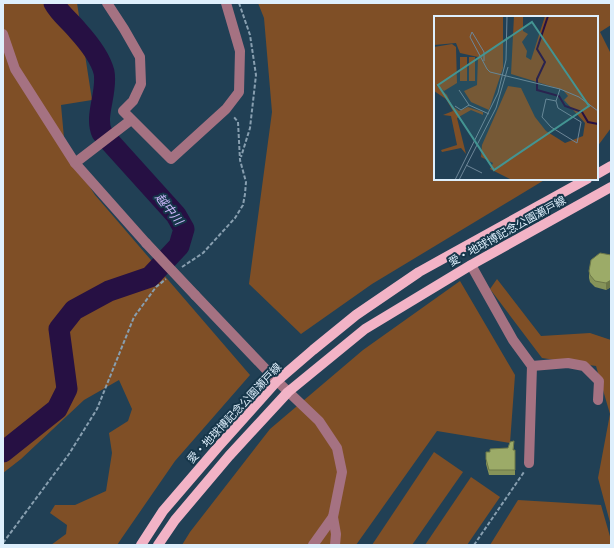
<svg xmlns="http://www.w3.org/2000/svg" width="614" height="548" font-family="'Crimson Pro','Noto Sans JP',serif">
	<rect width="100%" height="100%" fill="#214055"/>
	<g fill="#7f4f26">
		<path d="M3 3H77L92 100 61 105 65 149 95 195 250 375 175 461 117 545H51L66 534 67 525 50 513 55 505H75L106 491 112 453 109 433 128 421 132 409 119 380 84 400 21 459 3 473Z"/>
		<path d="M258 3H611V25L600 32 611 54V128L597 147V17H435V179H546L372 284 301 334 249 284 272 112 264 18Z"/>
		<path d="M497 279 541 336 590 333 611 340V526L598 478 610 414 596 366 542 358 490 289Z"/>
		<path d="M460 281 515 375 510 443 437 431 356 545H182L190 532 270 429 363 350Z"/>
		<path d="M434 452 463 472 412 545H372Z"/>
		<path d="M471 477 500 497 467 545H425Z"/>
		<path d="M518 500 601 505 611 540V545H490Z"/>
	</g>
	<g fill="none" stroke-linecap="round" stroke-linejoin="round">
		<path stroke="#261043" stroke-width="21" d="M3 452 57 409 67 389 59 329 74 310 109 291 150 277 179 246 184 229 176 215 102 133C94 116 108 92 104 72 100 57 88 42 78 31 70 21 60 14 54 3"/>
		<g stroke="#889fb0" stroke-width="2" stroke-dasharray="4 2" stroke-linecap="butt">
			<path d="M239 3 250 35 256 75 250 128 241 157"/>
			<path d="M182 267 203 253 235 218 243 205 245 194 246 182 240 160 238 122 233 116"/>
			<path d="M3 543 69 454 97 409 134 317 156 287 166 279"/>
			<path d="M474 545 524 472"/>
		</g>
		<g stroke="#a57282" stroke-width="10">
			<path d="M107 3 124 29 140 57 141 84 133 101 123 111 171 159 226 109 239 92 240 51 226 3"/>
			<path d="M3 34 15 69 75 163 146 243"/>
			<path d="M75 163 131 120"/>
			<path d="M471 265 513 340 532 366 529 463"/>
			<path d="M195 295 277 381 319 421 337 448 342 472 333 517 336 534 335 545"/>
			<path d="M532 366 568 363 584 366 599 381 598 400"/>
			<path d="M313 545 333 517"/>
		</g>
		<g stroke="#f2b3c6" stroke-width="10">
			<path d="M597 174 611 166"/>
			<path d="M141 545 163 511 218 447 277 381 313 350 356 315 419 272 587 179"/>
			<path d="M158 545 175 520 229 456 288 392 365 329 471 265 611 187"/>
		</g>
		<path stroke="#a57282" stroke-width="10" d="M146 243 195 295"/>
	</g>
	<g fill="#869359">
		<path d="M611 255V287L606 290 595 287 590 282 589 278V271Z"/>
		<path d="M514 446 513 450H515V475H489L486 464V459L490 452V449L508 448Z"/>
	</g>
	<path fill="#6d7849" d="M611 280V287L606 290V283Z"/>
	<g fill="#9cab68" stroke="#6d7849">
		<path d="M600 253 611 255V280L606 283 595 281 590 275 589 271 591 260Z"/>
		<path d="M514 441 513 450H515V470H489L486 459V452H490V449L508 448 510 442Z"/>
	</g>
	<g text-anchor="middle" dominant-baseline="central" stroke-width="4" stroke-linejoin="round" paint-order="stroke">
		<g font-size="11" fill="#deeffc" stroke="#16364a">
			<text transform="translate(507 231) rotate(-29)">愛・地球博記念公園瀬戸線</text>
			<text transform="translate(234 413) rotate(-47)">愛・地球博記念公園瀬戸線</text>
		</g>
		<g font-size="12" font-style="italic" fill="#cdb7fb" stroke="#16364a">
			<text transform="translate(169 209) rotate(52)">越中川</text>
		</g>
	</g>
	<g transform="translate(434 16)">
		<rect width="164" height="164" fill="#214055"/>
		<path d="M0 0H69V52L55 94 37 86 30 75 43 69 44 41 26 37 22 27 0 29ZM80 0H89V15L94 18 88 26 93 35 92 41 97 44 111 0H164V164H78L56 153 59 147 47 141 48 129 74 70 87 72 101 101 112 115 131 127 149 120 151 107 130 84 134 80 129 74 77 58ZM18 28 22 31 23 67 10 75 1 68 13 79 18 90 25 95 34 91 49 96V99L37 94 23 102 32 138 27 132 8 136 7 134 23 129 17 100 9 99 19 95 12 83 0 75V31ZM26 41H33V65H26ZM35 41H41V65H35Z" fill="#7f4f26"/>
		<path fill="none" stroke="#261043" stroke-width="2" d="M114 0 103 33 111 46 103 63V74L125 80 131 90 148 96 154 106 164 108"/>
		<path fill="none" stroke="#6d8698" stroke-width="1" d="M50 45V36L38 16 36 21 53 53 56 56 126 73 145 81 164 95M25 74 35 89 55 98M122 85 112 83 108 101 117 111 143 127 147 106 124 92 122 85 126 73M21 90 27 94 35 89M32 149 48 157M21 164 64 77 72 44 73 0M25 164 62 92 74 51"/>
		<path fill="#439492" fill-opacity="0.15" stroke="#439492" stroke-width="2" d="M98 6 155 90 60 154 4 69Z"/>
		<rect width="164" height="164" fill="none" stroke="#deeffc" stroke-width="2"/>
	</g>
	<rect width="614" height="548" fill="none" stroke="#deeffc" stroke-width="8"/>
</svg>
